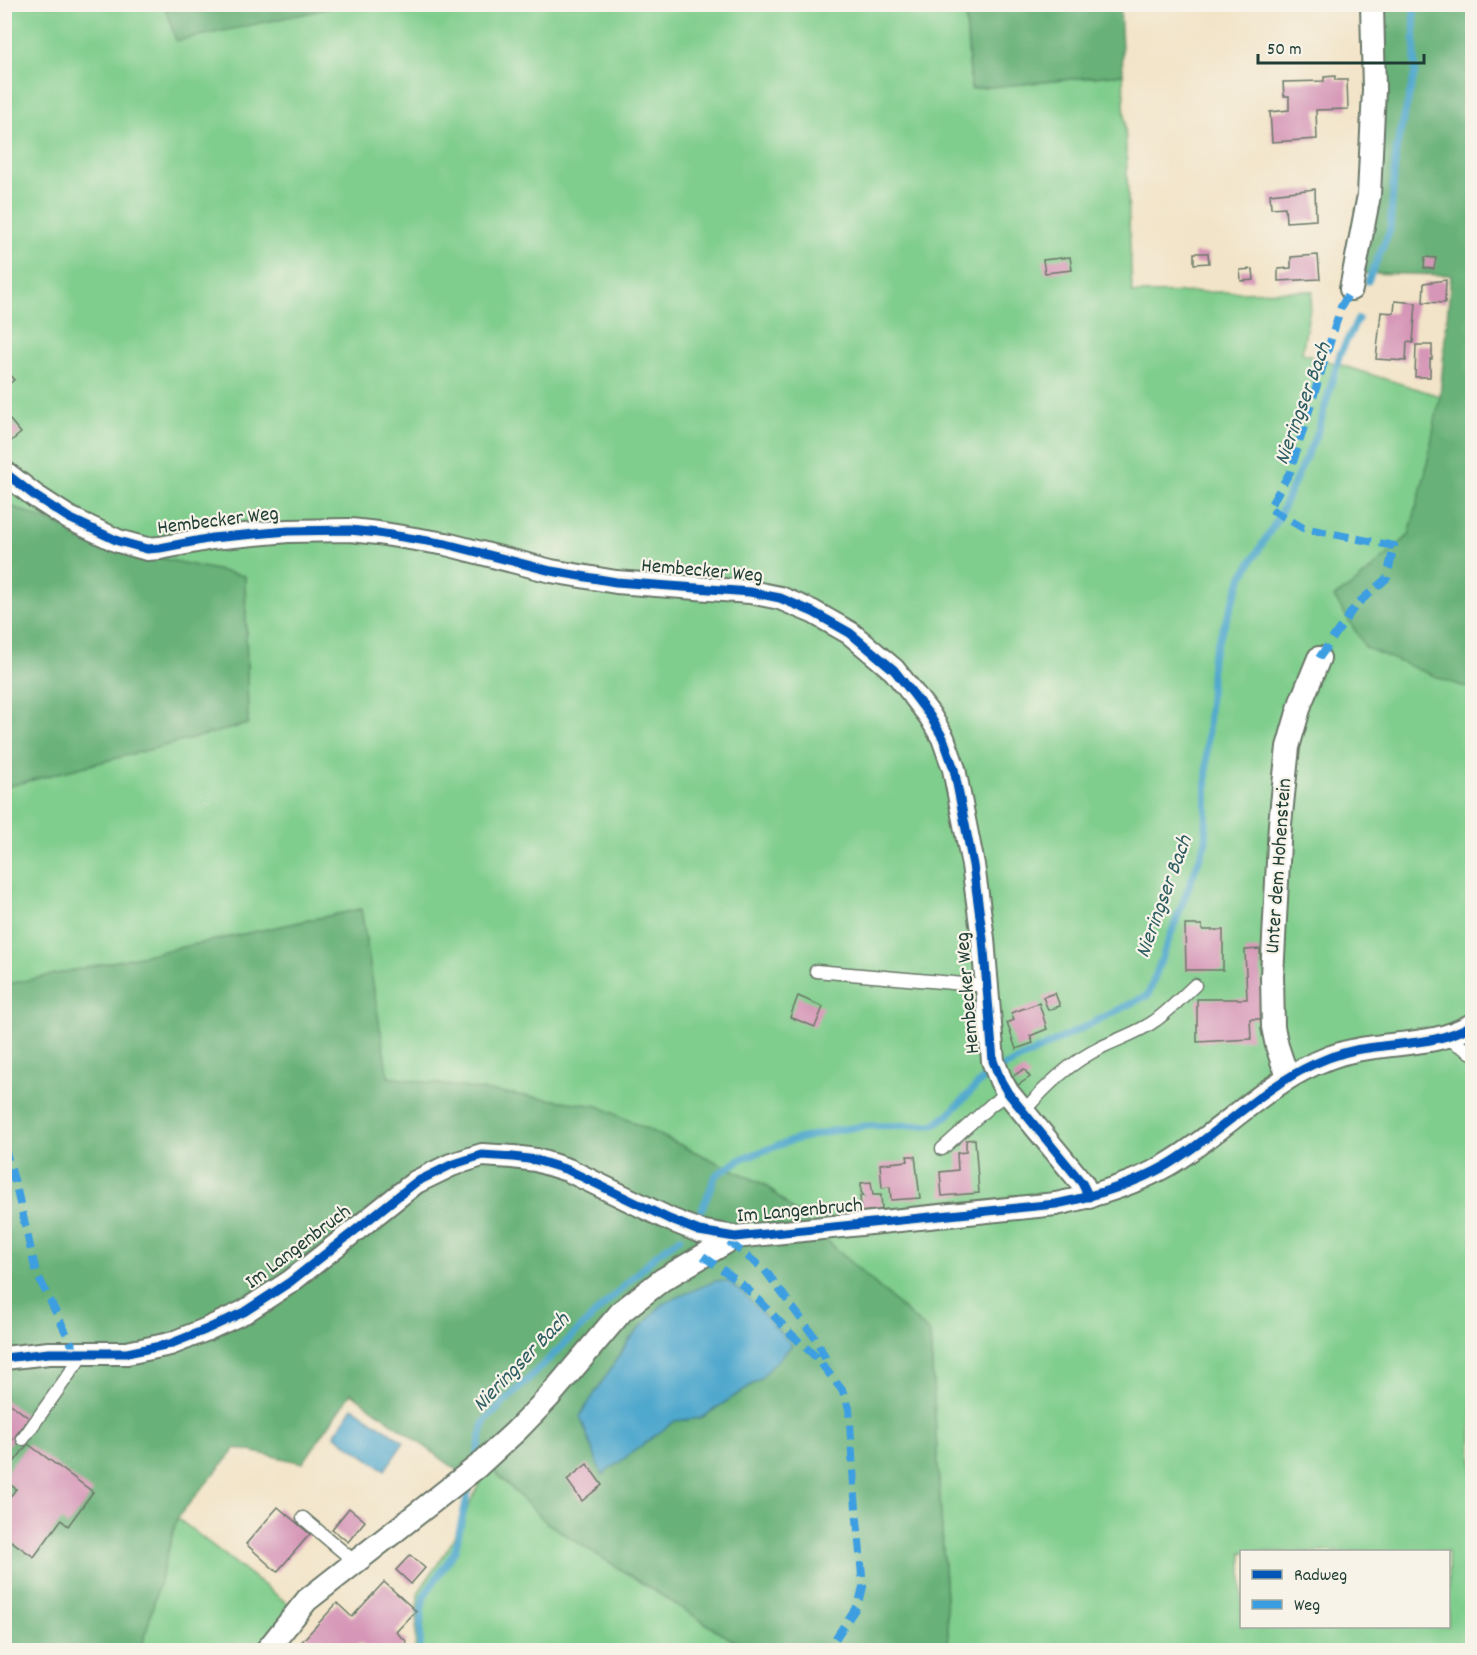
<svg xmlns="http://www.w3.org/2000/svg" width="1477" height="1655" font-family="Dekko,sans-serif">
	<rect width="100%" height="100%" fill="#f7f3e8"/>
	<filter id="ink" filterUnits="userSpaceOnUse"><feTurbulence type="fractalNoise" baseFrequency=".0167" numOctaves="2"/><feDisplacementMap in="SourceGraphic" scale="12" xChannelSelector="R" yChannelSelector="G"/><feConvolveMatrix kernelMatrix="1 2 1 2 8 2 1 2 1" color-interpolation-filters="sRGB"/></filter>
	<filter id="wash" filterUnits="userSpaceOnUse"><feTurbulence type="fractalNoise" baseFrequency=".008" numOctaves="4" result="noise"/><feDisplacementMap in="SourceGraphic" scale="24" xChannelSelector="R" yChannelSelector="G"/><feGaussianBlur stdDeviation="1.35" result="paint"/><feColorMatrix in="noise" values="0 0 0 0 0 0 0 0 0 0 0 0 0 0 0 0 0 1.4 0 .05"/><feComposite in="paint" operator="in"/></filter>
	<g filter="url(#wash)">
		<rect width="100%" height="100%" fill="#f2e4c8"/>
		<g fill="#80ce8d" stroke="#508660" stroke-width="1.5" fill-rule="evenodd">
			<path d="M4 5H965L971 89 1123 74 1132 293 1313 291 1302 353 1472 406V1008L1453 1025 1472 1041V1650H949L930 1333 765 1185 598 1106 387 1077 361 909 5 985V787L248 724 245 576 126 551 5 504ZM1242 1552H1448V1626H1242Z"/>
			<path d="M488 1465 547 1523 737 1643 735 1650H415L418 1593 449 1547Z"/>
			<path d="M177 1518 301 1614 274 1650H141Z"/>
		</g>
		<g fill="#68b178" stroke="#447756" stroke-width="1.5" fill-rule="evenodd">
			<path d="M164 4H346V5L176 41Z"/>
			<path d="M965 5H1120L1123 74 971 89Z"/>
			<path d="M1379 5H1472V689L1444 680 1366 648 1334 597 1357 582 1409 535 1425 474 1440 396 1451 275 1363 273Z"/>
			<path d="M5 504 126 551 245 576 248 724 5 787Z"/>
			<path d="M361 909 388 1077 598 1106 765 1185 930 1333 949 1650H735L737 1643 547 1523 488 1465 478 1485 351 1393 303 1463 236 1448 177 1518 141 1650H5L4 985ZM759 1380 701 1418 675 1421Z"/>
		</g>
		<g fill="#50a8cd" stroke="#387280" stroke-width="1.5">
			<path d="M715 1281H726L743 1293 792 1345 759 1380 701 1418 675 1421 602 1475 580 1416 629 1340 662 1304Z"/>
			<path d="M353 1407 404 1442 385 1470 334 1435Z"/>
		</g>
		<g fill="none" stroke-linecap="round" stroke-linejoin="round">
			<g stroke="#50a8cd" stroke-width="7">
				<path d="M1368 281 1390 230 1396 150 1415 72 1414 4"/>
				<path d="M700 1214 716 1175 743 1158 794 1140 836 1130 865 1126 933 1125 948 1115 986 1076 1148 995 1206 841 1207 748 1212 658 1242 577 1277 520 1318 431 1340 354 1358 319"/>
				<path d="M476 1459 484 1422 657 1254 680 1238"/>
				<path d="M420 1650 421 1612 424 1596 455 1551 471 1478"/>
			</g>
		</g>
		<g id="blocks">
			<g fill="#d696b7">
				<path d="M1335 76V80H1347L1348 109 1316 110 1317 139 1272 142 1270 112 1289 110V96H1284L1283 82 1324 81V77Z"/>
				<path d="M1315 189 1316 220 1286 222 1285 207 1271 208 1270 194Z"/>
				<path d="M1194 253H1208L1209 263 1194 264Z"/>
				<path d="M1318 255 1320 279 1278 281V269L1291 268V257Z"/>
				<path d="M1070 257 1072 270 1045 273 1043 260Z"/>
				<path d="M1425 257 1436 258 1434 269 1424 268Z"/>
				<path d="M1253 269 1254 280 1241 281 1240 270Z"/>
				<path d="M1446 280 1445 303 1423 302 1424 283Z"/>
				<path d="M1395 301 1416 303 1413 343 1407 342 1406 361 1376 359 1381 312 1394 313Z"/>
				<path d="M1416 345H1432V359H1430V377H1415Z"/>
				<path d="M4 369 14 380 4 388Z"/>
				<path d="M4 413 21 433 4 447Z"/>
				<path d="M1185 925H1202V930H1223V970H1186Z"/>
				<path d="M1260 949 1263 1019H1250L1251 1039 1197 1042V999H1247L1245 950Z"/>
				<path d="M1055 993 1060 1006 1048 1010 1043 997Z"/>
				<path d="M798 996 823 1007 815 1027 790 1017Z"/>
				<path d="M1039 1003 1047 1029 1030 1036 1033 1043 1016 1049 1007 1023 1014 1020 1011 1013Z"/>
				<path d="M1024 1069 1030 1077 1018 1085 1012 1077Z"/>
				<path d="M975 1139 979 1193 942 1196 940 1172 958 1170 957 1153 966 1152V1140Z"/>
				<path d="M907 1156H915L920 1198 891 1200 890 1187 882 1188 880 1164 908 1161Z"/>
				<path d="M871 1182 873 1195H881L882 1210 861 1212 860 1196H864L861 1192V1183Z"/>
				<path d="M4 1399 29 1418 4 1451Z"/>
				<path d="M28 1444 93 1492 68 1526 61 1520 34 1557 4 1536V1505L16 1489 4 1480V1475Z"/>
				<path d="M587 1464 602 1485 582 1501 567 1480Z"/>
				<path d="M278 1507 310 1534 277 1572 246 1544Z"/>
				<path d="M349 1508 365 1521 348 1542 332 1529Z"/>
				<path d="M410 1555 425 1568 411 1584 396 1570Z"/>
				<path d="M384 1582 416 1611 396 1632 407 1642 399 1650H369L360 1642 353 1650H294L337 1603 352 1617Z"/>
			</g>
		</g>
	</g>
	<g filter="url(#ink)">
		<use href="#blocks" fill-opacity="0" stroke="#697768" stroke-width="1.5"/>
		<g fill="none" stroke-linecap="round" stroke-linejoin="round">
			<defs>
				<g id="service">
					<path d="M816 971 987 986"/>
					<path d="M1445 1037 1472 1053"/>
					<path d="M1023 1112C1046 1086 1070 1062 1102 1047 1120 1038 1140 1032 1156 1020 1170 1010 1182 997 1195 985"/>
					<path d="M942 1149 992 1104 1008 1093"/>
					<path d="M23 1439 84 1353"/>
					<path d="M303 1518 355 1562"/>
				</g>
				<g id="minor">
					<path d="M1351 289 1369 195 1374 90 1372 4"/>
					<path d="M4 472 35 496 69 518 118 541 147 549 160 548 212 538 288 531 350 530 378 533 446 544 551 571 616 582 750 592 780 598 813 612 850 633 894 670 914 695 930 716 943 738 954 769 973 865 983 939 993 1061 1001 1081 1008 1093 1082 1183 1089 1197"/>
					<path d="M1290 1076 1283 1064 1277 1046 1273 1027 1272 976 1280 824 1288 747 1301 702 1319 658"/>
					<path d="M4 1358 49 1353H127L170 1344 205 1330 244 1312 290 1282 416 1182 451 1165 482 1155 513 1157 536 1160 568 1170 669 1219 699 1231 735 1237 1056 1204C1095 1196 1132 1185 1167 1165 1218 1135 1261 1088 1314 1064 1333 1055 1355 1049 1375 1047 1410 1042 1441 1043 1472 1025"/>
					<path d="M267 1650 307 1600 478 1466 516 1431 548 1398 622 1311 662 1280 735 1237"/>
				</g>
			</defs>
			<use href="#service" stroke="#697768" stroke-width="15"/>
			<use href="#minor" stroke="#697768" stroke-width="26"/>
			<use href="#service" stroke="#fff" stroke-width="12"/>
			<use href="#minor" stroke="#fff" stroke-width="22"/>
			<g stroke="#3c9ee2" stroke-width="8" stroke-dasharray="15 8" stroke-linecap="butt">
				<path d="M1319 658 1356 605 1387 578 1394 546 1303 528 1269 508 1290 472 1341 307 1351 289"/>
				<path d="M4 1146 16 1186 36 1272 76 1353"/>
				<path d="M729 1242 765 1270 816 1339 829 1366"/>
				<path d="M703 1256 737 1280 759 1300 790 1333 816 1357 842 1390 849 1408 854 1485 863 1587 859 1603 828 1650"/>
			</g>
			<defs>
				<g id="cycleway">
					<path d="M4 472 35 496 69 518 118 541 147 549 160 548 212 538 288 531 350 530 378 533 446 544 551 571 616 582 750 592 780 598 813 612 850 633 894 670 914 695 930 716 943 738 954 769 973 865 983 939 993 1061 1001 1081 1008 1093 1082 1183 1089 1197"/>
					<path d="M4 1358 49 1353H127L170 1344 205 1330 244 1312 290 1282 416 1182 451 1165 482 1155 513 1157 536 1160 568 1170 669 1219 699 1231 735 1237 1056 1204C1095 1196 1132 1185 1167 1165 1218 1135 1261 1088 1314 1064 1333 1055 1355 1049 1375 1047 1410 1042 1441 1043 1472 1025"/>
				</g>
			</defs>
			<use href="#cycleway" stroke="#f7f3e8" stroke-width="13"/>
			<use href="#cycleway" stroke="#0057b8" stroke-width="9"/>
		</g>
	</g>
	<g text-anchor="middle" dominant-baseline="central" stroke-width="4.5" stroke-linejoin="round" paint-order="stroke">
		<g font-size="21" fill="#1f3d34" stroke="#f7f3e8">
			<text transform="translate(218 522) rotate(-7)">Hembecker Weg</text>
			<text transform="translate(702 572) rotate(5)">Hembecker Weg</text>
			<text transform="translate(1280 866) rotate(-86)">Unter dem Hohenstein</text>
			<text transform="translate(969 993) rotate(-95)">Hembecker Weg</text>
			<text transform="translate(800 1212) rotate(-5)">Im Langenbruch</text>
			<text transform="translate(299 1248) rotate(-37)">Im Langenbruch</text>
		</g>
		<g font-size="22" font-style="italic" fill="#2e5d62" stroke="#f7f3e8">
			<text transform="translate(1304 404) rotate(-70)">Nieringser Bach</text>
			<text transform="translate(1165 897) rotate(-70)">Nieringser Bach</text>
			<text transform="translate(522 1363) rotate(-46)">Nieringser Bach</text>
		</g>
	</g>
	<rect width="1477" height="1655" fill="none" stroke="#f7f3e8" stroke-width="24"/>
	<rect x="1240" y="1550" width="210" height="78" fill="#f7f3e8" stroke="#a1aaa0" stroke-width="1.5"/>
	<rect x="1252" y="1570" width="30" height="9" fill="#0057b8" stroke="#a1aaa0" stroke-width="1.5"/>
	<text x="1294" y="1580" font-size="18" fill="#1f3d34">Radweg</text>
	<rect x="1252" y="1600" width="30" height="9" fill="#3c9ee2" stroke="#a1aaa0" stroke-width="1.5"/>
	<text x="1294" y="1610" font-size="18" fill="#1f3d34">Weg</text>
	<path d="M1258 54v9h166v-9" fill="none" stroke="#1f3d34" stroke-width="3"/>
	<text x="1267" y="54" font-size="18" fill="#1f3d34" stroke="#f7f3e8" stroke-width="4.5" paint-order="stroke">50 m</text>
</svg>
